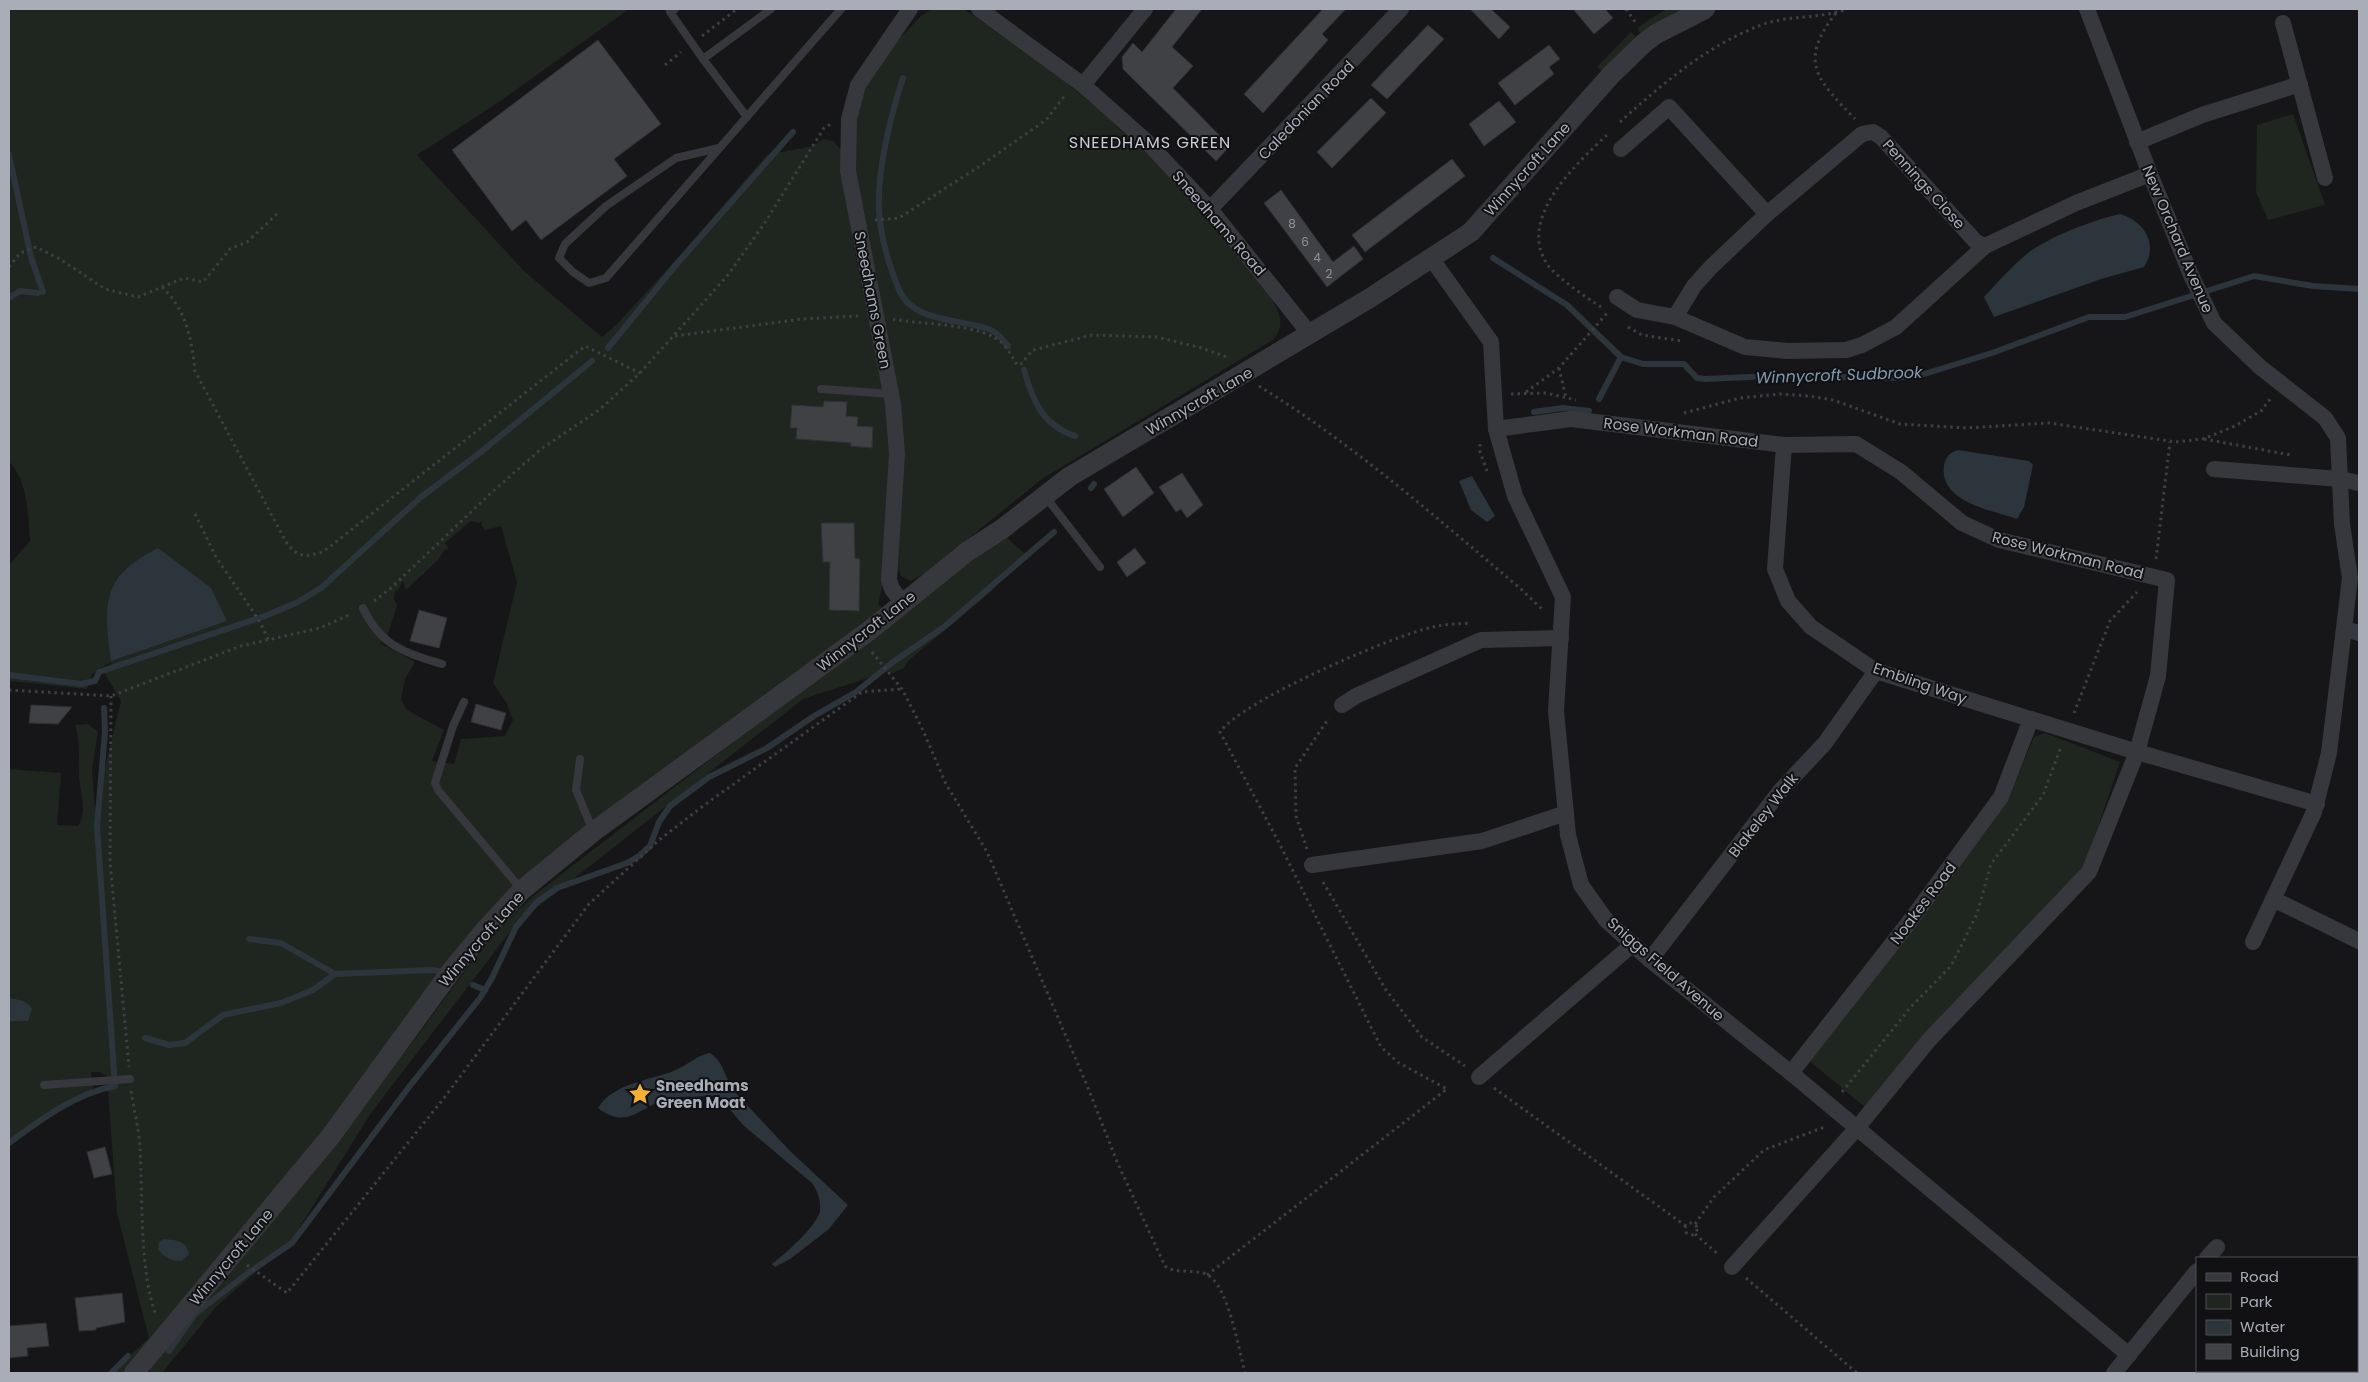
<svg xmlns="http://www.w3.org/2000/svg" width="2368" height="1382" font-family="Poppins,sans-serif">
	<rect width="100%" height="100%" fill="#161618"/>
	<g fill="#1e261f" fill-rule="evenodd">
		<path d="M9 9H629L496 104 417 155 525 272 602 337 618 323 673 263 767 155 813 146 824 139 833 141 841 150 854 249 883 386 890 450 882 589 878 604 882 608 875 618 571 844 376 1064 127 1373H111L149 1338 117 1213 107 1076 99 1072H91L93 1090 40 1121 9 1143V769L61 773 57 825 78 826C88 811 80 792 79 776 78 758 81 741 75 725L88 724 98 732 92 769 95 809 121 701 104 672 111 669V662L93 673 87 689 9 681V565L30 541C28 514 28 482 9 461ZM471 521 478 523 483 521 481 525 485 530 501 526 517 582 493 683 506 702 513 720 505 736 461 739 454 764 432 761 444 730 407 710 401 700 405 679 415 662 380 643 387 637 397 605 394 599 395 591H397L403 581 406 590 439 559 444 550 449 549 445 543Z"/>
		<path d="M932 9H964L1052 71 1097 108 1145 152 1200 209 1270 297C1280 313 1286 324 1273 340L1042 479 927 572 911 581 901 576 898 568 900 514 855 181 857 101 894 44 921 16Z"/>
		<path d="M1666 9H1683L1642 36 1637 28Z"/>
		<path d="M1631 32 1637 38 1602 72 1597 67Z"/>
		<path d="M2293 114 2325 205 2268 220 2256 192 2257 125Z"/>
		<path d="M1003 534 1025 554 993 590 908 661 904 668 893 673 889 671 803 699 516 924 371 1113 291 1241 216 1307 162 1373H152L149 1369C233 1266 316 1163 399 1059 446 1001 479 943 537 893Z"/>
		<path d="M2045 733 2120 762 2083 871 1867 1109 1807 1059 2008 800 2034 737Z"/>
	</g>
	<g fill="#2c353c">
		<path d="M2120 214C2144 221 2159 244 2144 267L2101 279 1994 317 1984 297C1998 282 2012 266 2028 253 2051 236 2093 220 2120 214Z"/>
		<path d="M1958 450 2029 461 2033 465 2024 507 2017 519C1992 510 1939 502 1944 466 1945 458 1950 452 1958 450Z"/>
		<path d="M1472 476 1495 516 1487 522 1471 510 1459 481Z"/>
		<path d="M158 548 211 588 227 621 111 661C104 605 100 577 158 548Z"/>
		<path d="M9 998C19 1000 27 1000 32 1009L28 1021H9Z"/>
		<path d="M710 1053C725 1063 724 1077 734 1091L790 1151 848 1205 829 1229 790 1259 775 1267 772 1264C784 1255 817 1226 820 1211 821 1201 818 1193 813 1184L743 1125 718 1095C701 1098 684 1095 667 1099 640 1106 628 1131 598 1108 614 1082 650 1081 676 1070 689 1064 696 1056 710 1053Z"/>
		<path d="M164 1239C177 1240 186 1241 189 1254L182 1261C170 1261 165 1258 158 1249L159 1242Z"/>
	</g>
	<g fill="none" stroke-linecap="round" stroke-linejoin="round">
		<g stroke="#2c353c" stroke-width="6">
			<path d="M903 78C891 114 877 171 879 209 880 236 889 265 899 290 914 324 962 318 991 330 998 333 1003 340 1008 346"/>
			<path d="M9 155 31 257 43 292"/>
			<path d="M1493 258 1567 305 1621 357 1643 364H1684L1697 378 1705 379 1773 376 1893 378 1921 375 1992 353 2089 317H2125L2254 276 2313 286 2359 289"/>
			<path d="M9 298 20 291 38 293"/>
			<path d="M608 348 675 266 793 132"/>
			<path d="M1024 370C1033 401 1042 425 1075 436"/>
			<path d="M1599 399 1621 357"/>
			<path d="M1534 412 1563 408 1589 411"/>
			<path d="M1091 488 1094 484"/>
			<path d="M9 675 81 684 95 681 99 672 265 616 296 603 321 588 421 497 481 452 592 361"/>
			<path d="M249 939 281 943 335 974 431 970 444 972"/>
			<path d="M473 985 485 990"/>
			<path d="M145 1038 169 1045 185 1043 223 1015 281 1003 313 990 335 974"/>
			<path d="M9 1143C40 1120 76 1093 115 1086L97 826 105 732 104 708"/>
			<path d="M169 1351 195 1314 248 1273 292 1243 409 1087 480 998 492 978 516 927 537 902 557 888 627 863 639 856 650 846 659 822 670 806 709 777 767 748 814 716 856 692 893 662 944 627 1054 532"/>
			<path d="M111 1373 128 1356"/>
		</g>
	</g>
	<g fill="#404145" stroke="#303034">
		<path d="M1176 9H1202L1172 47 1193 66 1173 88 1230 146 1216 161 1123 69 1122 57 1133 43 1142 52Z"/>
		<path d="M1323 9H1346L1322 34 1328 40 1263 113 1244 94Z"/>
		<path d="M1470 9H1491L1510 27 1499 39Z"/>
		<path d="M1573 9H1605L1613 18 1594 34Z"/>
		<path d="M1428 25 1444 39 1387 99 1371 85Z"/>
		<path d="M598 40 661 124 614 159 627 176 541 240 526 220 512 231 452 150Z"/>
		<path d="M1549 45 1560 59 1549 67 1554 74 1515 105 1498 83Z"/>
		<path d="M1371 98 1386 113 1332 168 1317 152Z"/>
		<path d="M1499 101 1516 122 1484 146 1469 124Z"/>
		<path d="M1452 159 1465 176 1365 252 1352 235Z"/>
		<path d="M1281 190 1333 262 1354 246 1363 259 1327 287 1264 203Z"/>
		<path d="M824 401 847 402 846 416 858 417 857 426 873 427 872 448 850 446 851 443 796 439 797 428H790L792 405 823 407Z"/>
		<path d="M1136 467 1154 493 1123 517 1104 489Z"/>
		<path d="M1182 473 1203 505 1187 518 1181 509 1176 512 1159 487Z"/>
		<path d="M821 523H854L855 558 860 559 859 611 829 610 830 562H823Z"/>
		<path d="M1135 548 1146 563 1127 577 1117 562Z"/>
		<path d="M419 610 447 618 439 648 410 641Z"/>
		<path d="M476 704 506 713 501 730 471 722Z"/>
		<path d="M31 705 72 707 58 724 29 723Z"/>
		<path d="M105 1147 112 1174 94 1178 87 1152Z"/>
		<path d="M122 1293 125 1322 96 1328V1330L79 1331 75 1298Z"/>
		<path d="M46 1323 49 1346 27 1348 28 1356 9 1358V1326Z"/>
	</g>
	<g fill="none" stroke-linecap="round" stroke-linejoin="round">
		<g stroke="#3d3f44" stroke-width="3" stroke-dasharray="2.5 4" stroke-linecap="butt">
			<path d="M1626 9 1636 23"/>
			<path d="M1836 13C1797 63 1818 80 1855 119"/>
			<path d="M702 36 737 9"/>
			<path d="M665 65 681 52"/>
			<path d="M1620 122C1663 83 1709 44 1764 24 1791 15 1820 19 1847 9"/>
			<path d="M875 220 899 218 980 166 1046 120 1066 94"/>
			<path d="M9 267 20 253 36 247 60 259 105 289 138 297 184 278 203 282 230 249 247 242 278 213"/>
			<path d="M162 287C186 309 192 340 195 371L286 542C298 558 304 557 323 552L585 346 640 373"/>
			<path d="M1601 307C1587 298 1556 277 1547 264 1517 218 1576 164 1607 135"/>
			<path d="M893 319C922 325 985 323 1004 345 1009 351 1013 358 1017 365L1021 364 1033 350 1092 335 1156 337 1198 347 1230 358"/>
			<path d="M1628 327 1642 335 1682 341"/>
			<path d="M675 336 802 319 858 316"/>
			<path d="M1559 368 1566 397"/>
			<path d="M1259 386C1353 444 1437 518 1522 590L1544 611"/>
			<path d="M1526 392 1559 368 1609 311"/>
			<path d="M1511 394 1546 393 1576 400"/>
			<path d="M1684 413 1740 398 1780 394 1809 396 1833 400 1900 424 1966 428 2049 423 2176 442 2203 439 2235 426 2261 411 2271 398"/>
			<path d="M2204 439 2291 455"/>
			<path d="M1480 444V452L1487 471"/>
			<path d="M195 514 216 557 260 622 269 641"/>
			<path d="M2156 559 2170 442"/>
			<path d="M374 601 391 588 491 493 541 449 599 410 640 373 728 275 764 224 824 128 831 124"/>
			<path d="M872 652 902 689 922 728 946 784 987 852 1086 1083 1118 1164 1165 1266C1175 1274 1193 1269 1206 1274 1228 1283 1239 1351 1245 1373"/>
			<path d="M9 690 111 696 241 646 320 628 351 614"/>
			<path d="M111 696 110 861 129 1067"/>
			<path d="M2074 713 2110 621 2137 592"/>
			<path d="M1307 849 1296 816 1295 768 1329 718"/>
			<path d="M1323 882 1386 990 1422 1037 1465 1066"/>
			<path d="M1494 1088 1686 1226"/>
			<path d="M131 1091C134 1110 139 1129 140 1148 143 1197 139 1270 156 1315"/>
			<path d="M1842 1092 1910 1008 1951 966 1977 914 1991 864 2043 795 2061 747"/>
			<circle cx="1691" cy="1229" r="6"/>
			<path d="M1695 1224 1714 1197 1764 1150 1827 1126"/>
			<path d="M1695 1234 1719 1255"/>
			<path d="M247 1265 287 1293 444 1098 589 904 659 840 703 806 862 692 902 689"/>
			<path d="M1207 1275 1447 1089 1399 1063 1381 1047 1277 839 1220 732C1241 701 1394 635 1433 627 1445 624 1459 624 1471 623"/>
			<path d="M1746 1278 1857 1373"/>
		</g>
		<g stroke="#37383d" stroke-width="8">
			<path d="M675 9 670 12 703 59"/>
			<path d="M747 117 703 59 771 9"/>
			<path d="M719 148 676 158 606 206 565 244 559 258 573 272 589 283 606 278 841 9"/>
			<path d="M821 389 891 394"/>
			<path d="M1045 496 1100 567"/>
			<path d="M363 608C381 646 403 652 442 664"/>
			<path d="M464 702 453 726 435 783 438 790 521 889"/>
			<path d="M580 759 576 790 593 831"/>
			<path d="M44 1085 130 1079"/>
		</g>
		<g stroke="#37383d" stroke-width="16">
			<path d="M979 9 1083 85 1146 141 1210 209 1309 333"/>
			<path d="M2087 9 2150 174 2191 275 2214 323 2260 367 2325 418 2338 438 2342 524 2350 578 2329 753 2314 812 2253 942"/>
			<path d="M2283 23 2325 178"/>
			<path d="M1083 85 1145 9"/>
			<path d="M2137 142 2202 115 2300 84"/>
			<path d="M1621 149 1669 107 1767 214"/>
			<path d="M1210 209 1401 9"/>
			<path d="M1431 258 1491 342 1496 429 1515 496 1563 597 1556 711 1568 835 1581 885 1606 920 1650 960 1791 1073 2129 1355"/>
			<path d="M1617 297 1637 310 1675 317 1745 347 1787 351 1846 350 1862 345 1896 327 1985 246 2076 203 2150 174"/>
			<path d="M1675 317 1694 286 1711 267 1767 214 1862 134 1873 132 1881 137 1976 242 1985 246"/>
			<path d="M1496 429 1571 419 1784 445 1856 444 1901 472 1962 523 1999 540 2167 580 2158 676 2137 752 2089 872 1929 1040 1857 1128 1732 1267"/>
			<path d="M1784 445 1775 569 1788 601 1811 627 1876 671 2137 752 2317 804"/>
			<path d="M2214 469 2340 479 2359 483"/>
			<path d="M903 603 892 589 889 580 897 454 893 404 848 171 849 119 858 85 910 9"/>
			<path d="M2344 629 2359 633"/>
			<path d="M1342 705 1356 696 1481 640 1561 638"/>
			<path d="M1312 865 1482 841 1566 813"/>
			<path d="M2273 899 2359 941"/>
			<path d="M1650 960 1781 790 1825 743 1876 671"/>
			<path d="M1791 1073 1910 921 2001 797 2031 719"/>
			<path d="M1479 1077 1633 944"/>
			<path d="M2207 1258 2217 1247"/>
			<path d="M2114 1373 2197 1271"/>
		</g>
		<path stroke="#37383d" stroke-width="20" d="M134 1373 330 1137 452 970 484 931 522 890 593 832 870 630 968 551 1002 529 1069 477 1370 298 1471 232 1611 75 1644 43 1656 34 1705 9"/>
	</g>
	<defs>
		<symbol id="sight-bare" viewBox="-9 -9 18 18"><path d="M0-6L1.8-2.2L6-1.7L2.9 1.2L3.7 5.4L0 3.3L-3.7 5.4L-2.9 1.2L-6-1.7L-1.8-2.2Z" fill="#f2b134" stroke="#111113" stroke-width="2.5" paint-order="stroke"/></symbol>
	</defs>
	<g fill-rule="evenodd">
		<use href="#sight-bare" x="624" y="1078" width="32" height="32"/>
	</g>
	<g text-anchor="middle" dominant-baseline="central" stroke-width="4" stroke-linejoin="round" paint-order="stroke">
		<g font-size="12" fill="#8e929b">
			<text x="1292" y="223">8</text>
			<text x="1305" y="241">6</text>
			<text x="1317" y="257">4</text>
			<text x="1329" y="273">2</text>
		</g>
		<g font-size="15" fill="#a8adb8" stroke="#111113">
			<text transform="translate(1306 110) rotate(-46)">Caledonian Road</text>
			<text transform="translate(1527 169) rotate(-48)">Winnycroft Lane</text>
			<text transform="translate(1924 184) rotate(48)">Pennings Close</text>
			<text transform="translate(1219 223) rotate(49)">Sneedhams Road</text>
			<text transform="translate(2178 239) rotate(67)">New Orchard Avenue</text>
			<text transform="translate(873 300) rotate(79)">Sneedhams Green</text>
			<text transform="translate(1199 401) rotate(-30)">Winnycroft Lane</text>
			<text transform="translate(1681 432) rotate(7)">Rose Workman Road</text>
			<text transform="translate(2068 555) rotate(14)">Rose Workman Road</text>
			<text transform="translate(866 631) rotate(-38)">Winnycroft Lane</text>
			<text transform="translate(1920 683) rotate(19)">Embling Way</text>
			<text transform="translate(1763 815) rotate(-52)">Blakeley Walk</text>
			<text transform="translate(1923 903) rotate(-53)">Noakes Road</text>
			<text transform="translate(481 939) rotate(-49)">Winnycroft Lane</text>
			<text transform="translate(1666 969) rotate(41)">Sniggs Field Avenue</text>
			<text transform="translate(231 1257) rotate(-50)">Winnycroft Lane</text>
		</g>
		<g font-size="15" font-weight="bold" fill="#a8adb8" stroke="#111113" text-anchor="start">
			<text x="656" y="1085">Sneedhams<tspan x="656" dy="17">Green Moat</tspan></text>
		</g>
		<g font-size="16" letter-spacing="1" fill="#c9ccd4" stroke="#111113">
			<text x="1150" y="142">SNEEDHAMS GREEN</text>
		</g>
		<g font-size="16" font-style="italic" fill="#7f9bb3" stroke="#111113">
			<text transform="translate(1839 375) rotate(-2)">Winnycroft Sudbrook</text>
		</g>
	</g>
	<rect width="2368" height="1382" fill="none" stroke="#a8adb8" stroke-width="20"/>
	<rect x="2196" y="1257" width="162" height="115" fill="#111113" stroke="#4d4f55"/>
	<rect x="2206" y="1273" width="25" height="8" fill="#37383d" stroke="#4d4f55"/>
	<text x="2240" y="1282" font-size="15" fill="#a8adb8">Road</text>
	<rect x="2206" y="1294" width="25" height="15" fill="#1e261f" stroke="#4d4f55"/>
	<text x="2240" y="1307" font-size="15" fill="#a8adb8">Park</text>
	<rect x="2206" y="1320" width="25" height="15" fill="#2c353c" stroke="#4d4f55"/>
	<text x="2240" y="1332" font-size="15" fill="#a8adb8">Water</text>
	<rect x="2206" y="1344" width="25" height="15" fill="#404145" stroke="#4d4f55"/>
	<text x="2240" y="1357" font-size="15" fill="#a8adb8">Building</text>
</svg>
